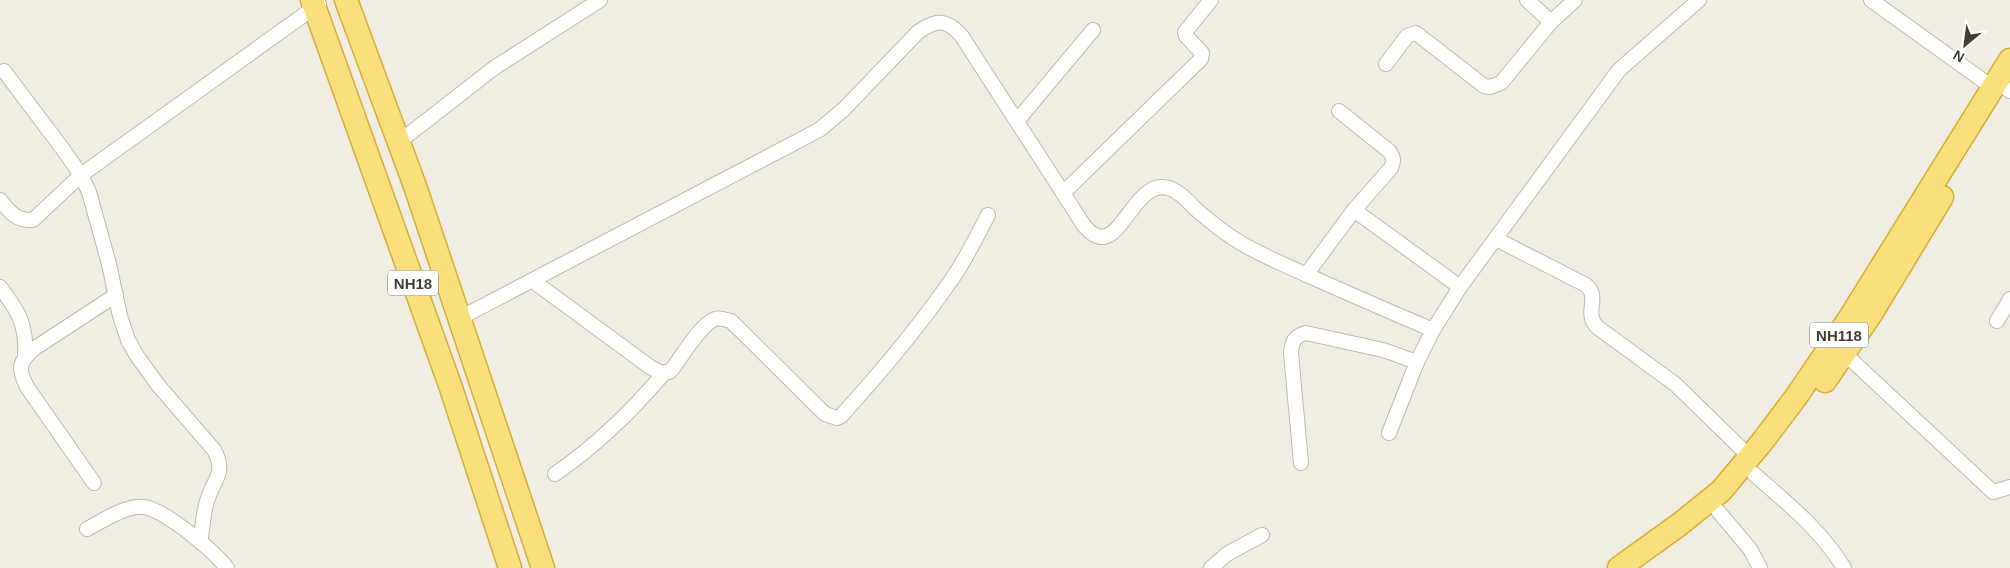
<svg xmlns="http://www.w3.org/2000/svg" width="2010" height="568" font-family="Arial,sans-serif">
	<rect width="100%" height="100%" fill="#f0eee2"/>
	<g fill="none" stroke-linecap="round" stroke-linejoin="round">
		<defs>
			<g id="minor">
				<path d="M1527 0 1551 22 1575 0"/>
				<path d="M1871 0 1992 87"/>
				<path d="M1386 64 1407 36 1416 33 1484 86 1490 87 1501 83 1551 22"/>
				<path d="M4 71 62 148 81 175 89 192 109 264 120 316 128 340 137 356 158 385 214 450C226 472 215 478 208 498 203 511 203 528 200 542"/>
				<path d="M2007 89 2010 91"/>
				<path d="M1017 121 1093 30"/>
				<path d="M399 142 494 68 600 0"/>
				<path d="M1063 193 1201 59 1202 53 1186 36 1185 32 1211 0"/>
				<path d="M0 200C10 212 16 221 33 220L81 175 319 4"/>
				<path d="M1354 210 1460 287"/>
				<path d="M1496 239 1586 285C1601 298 1583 312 1597 327L1675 384 1750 457"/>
				<path d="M1306 275 1354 210 1391 168C1394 160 1394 158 1389 151L1339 111"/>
				<path d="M533 281 650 367 660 372H669L673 368C682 356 701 324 715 319 721 317 725 320 731 321L825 414 837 418 841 416C881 372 919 327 952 279 966 259 977 236 988 215"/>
				<path d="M0 287C19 312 27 325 25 357"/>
				<path d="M460 318 819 130 843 110 918 32C936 20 945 18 961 35L1076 213C1081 221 1085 229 1093 234 1123 254 1136 166 1177 192 1185 197 1192 206 1199 212 1211 222 1223 232 1236 240 1258 254 1283 264 1307 275 1349 294 1391 312 1433 330"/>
				<path d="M1997 321 2010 299"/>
				<path d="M1845 354 1993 492 2010 487"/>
				<path d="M1389 433 1417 362 1433 330 1460 287 1619 70 1699 0"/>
				<path d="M1301 463 1291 353C1292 342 1294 336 1306 333L1383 350 1417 362"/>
				<path d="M555 474C597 445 632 411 665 372"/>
				<path d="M1754 474C1787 503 1821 530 1844 568"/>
				<path d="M94 483 27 387C17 367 19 362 35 348L116 295"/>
				<path d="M1718 511 1750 549 1760 568"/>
				<path d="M87 529C102 521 126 505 144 507 165 510 214 551 227 568"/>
				<path d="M1211 568 1227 554 1262 535"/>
			</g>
			<g id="trunk">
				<path d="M312 0 451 388 510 568"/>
				<path d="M346 0 415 186 543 568"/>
				<path d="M1825 381 1871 314 1942 197"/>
				<path d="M1619 568 1680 524 1721 491 1762 442 1796 397 1849 319 2010 60"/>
			</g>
		</defs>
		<use href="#minor" stroke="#beb9a9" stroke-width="16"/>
		<use href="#trunk" stroke="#d6ad37" stroke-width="25"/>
		<use href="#minor" stroke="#fff" stroke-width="14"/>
		<use href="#trunk" stroke="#f9e07c" stroke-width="22"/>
	</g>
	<g text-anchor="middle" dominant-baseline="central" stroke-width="4.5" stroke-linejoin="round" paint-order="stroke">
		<g fill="#fff" stroke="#7b7870" stroke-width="1">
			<rect x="388" y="270.5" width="50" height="25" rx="4"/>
			<rect x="1810" y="322.5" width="58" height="25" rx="4"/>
		</g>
		<g font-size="15" font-weight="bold" fill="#423e33">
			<text x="413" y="283">NH18</text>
			<text x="1839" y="335">NH118</text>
		</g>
	</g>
	<g transform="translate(1965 45) rotate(209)" stroke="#ffffff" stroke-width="4" paint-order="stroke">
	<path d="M0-4L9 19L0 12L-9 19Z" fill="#423e33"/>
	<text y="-8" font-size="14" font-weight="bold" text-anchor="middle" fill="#423e33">N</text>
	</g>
</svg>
